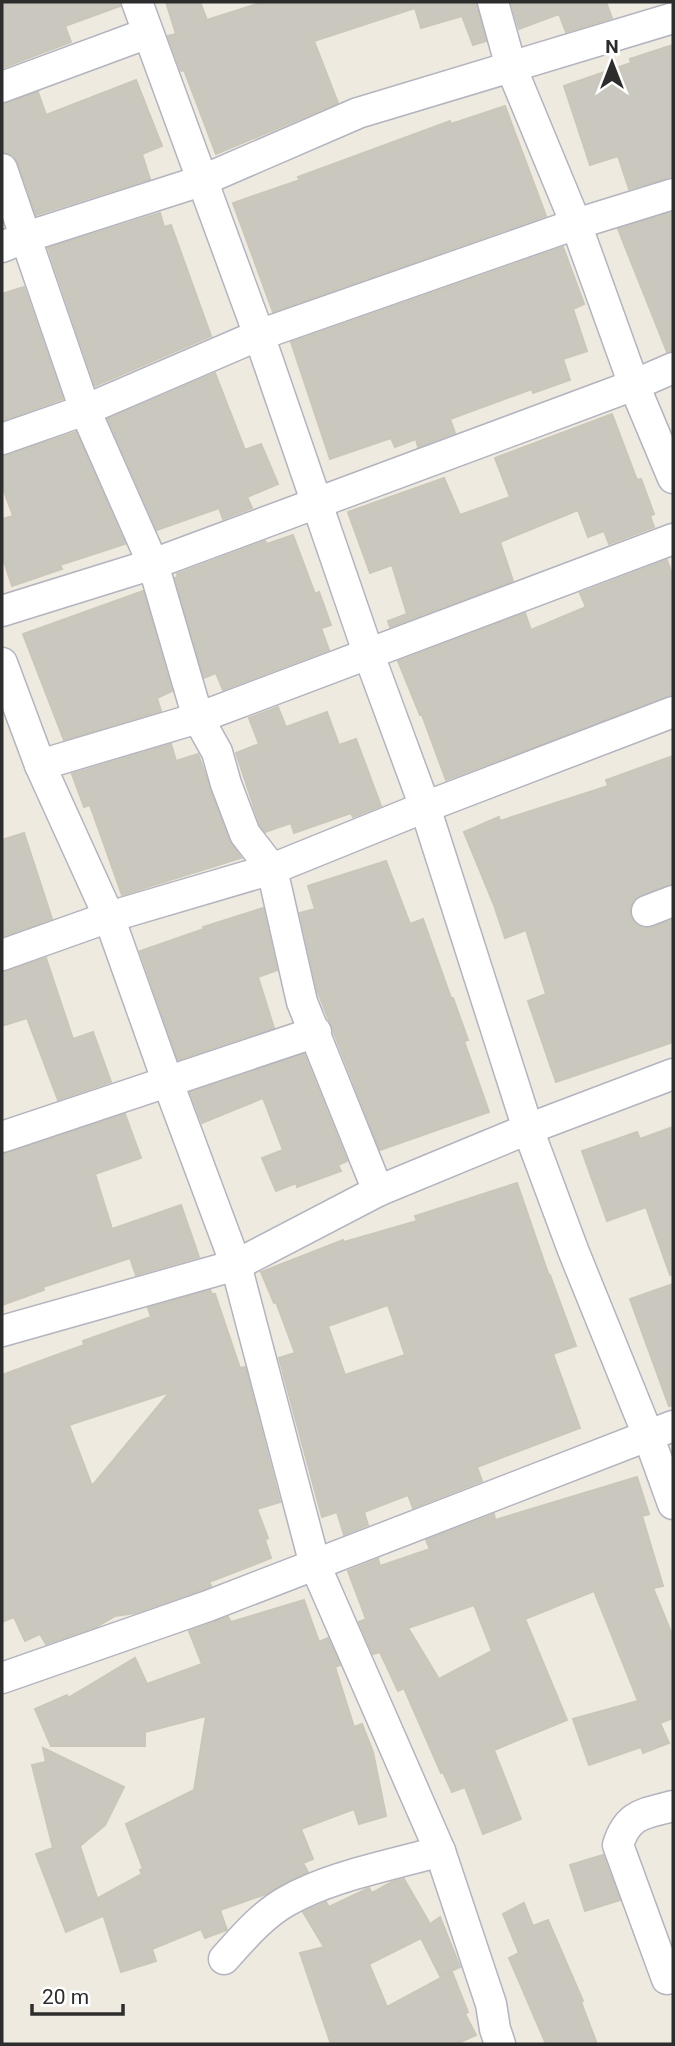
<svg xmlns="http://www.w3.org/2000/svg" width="675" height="2046" font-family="Roboto,sans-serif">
	<rect width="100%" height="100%" fill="#eeeae0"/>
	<g fill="#cac8be" stroke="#cac6b9" stroke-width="2" fill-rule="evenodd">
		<path d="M2 2H120V6L65 26 71 42 2 68Z"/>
		<path d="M166 2H200L207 20 263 2H476L486 41 473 45 462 16 421 28 415 8 314 41 338 103 216 154 184 70 181 71 168 36 176 34Z"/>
		<path d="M511 2H606L612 18 566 32 559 14 519 29Z"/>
		<path d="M673 45V177L629 189 618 156 590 165 564 86 631 63 630 59Z"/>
		<path d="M136 80 162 146 142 154 150 179 36 215 18 163 13 155 2 152V104L38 92 46 115Z"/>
		<path d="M505 106 546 216 273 312 233 203 300 180 298 177 450 121 451 124Z"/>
		<path d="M673 212V351L667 352 618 229Z"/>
		<path d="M160 213 164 227 171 225 211 336 95 386 48 248Z"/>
		<path d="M563 247 584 304 573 309 587 351 563 359 570 380 533 393 532 389 450 419 455 433 418 447 416 439 395 447 391 438 330 459 291 342Z"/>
		<path d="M24 287 63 399 2 421V294Z"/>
		<path d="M215 373 245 450 261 444 278 484 247 497 252 508 223 519 219 508 157 530 108 419Z"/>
		<path d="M612 414 637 480 641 479 654 514 650 516 654 527 609 544 604 531 588 537 578 510 500 542 513 581 390 627 388 621 407 614 392 565 370 573 348 512 444 478 460 515 510 497 495 458Z"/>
		<path d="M76 432 125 544 60 565 62 569 12 586 2 555V519L13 516 2 485V456Z"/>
		<path d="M293 535 315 594 319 592 331 625 321 628 329 650 223 690 216 673 204 678 175 578 178 577 177 574 265 541 267 544Z"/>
		<path d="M667 560 673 577V695L446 780 422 715H420L398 661 525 613 531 630 586 607 580 593Z"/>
		<path d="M143 591 172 691 157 698 161 711 64 740 23 634Z"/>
		<path d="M278 707 286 727 327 712 339 745 356 739 381 806 353 817 351 813 294 833 291 823 265 832 260 825 236 753 259 744 249 718Z"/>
		<path d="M171 744 176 761 198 754 229 840 241 858 122 895 90 805 84 807 72 774Z"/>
		<path d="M673 756V884L640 895 633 901 630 909 631 918 637 925 644 928 653 927 673 920V1042L556 1082 528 1001 546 994 526 930 505 938 494 905 464 832 499 817 500 821 608 786 606 780Z"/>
		<path d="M24 833 52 919 2 937V840Z"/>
		<path d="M386 861 410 924 423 919 451 998H453L468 1040 464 1041 489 1112 380 1150 317 990 300 913 315 909 308 886Z"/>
		<path d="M263 908 277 970 258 977 274 1028 178 1060 140 951 204 929 203 927Z"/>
		<path d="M46 958 73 1039 93 1032 111 1082 58 1100 27 1018 2 1026V972Z"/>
		<path d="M304 1054 347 1161 338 1165 341 1171 297 1187 296 1183 276 1191 262 1158 283 1150 263 1098 202 1123 190 1092Z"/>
		<path d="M125 1114 141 1158 95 1174 112 1229 181 1205 199 1257 136 1275 130 1258 43 1287 44 1290 2 1305V1154Z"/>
		<path d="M673 1127V1274L670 1275 646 1207 607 1221 582 1151 637 1132 640 1139Z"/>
		<path d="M517 1183 549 1276 550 1275 576 1346 553 1354 580 1428 477 1467 482 1481 413 1508 408 1495 364 1512 368 1525 344 1535 337 1512 322 1517 279 1358 295 1353 276 1302 274 1303 261 1272 343 1240 344 1242 417 1221 415 1216ZM388 1305 405 1355 345 1375 328 1326Z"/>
		<path d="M673 1284V1405L669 1406 630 1299Z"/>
		<path d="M210 1290 212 1294H215L240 1368 245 1367 280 1502 257 1509 268 1538 265 1540 271 1558 209 1582 211 1586 202 1590 135 1613 115 1616 96 1627 46 1644 40 1634 25 1641 14 1617 2 1622V1375L84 1345 83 1341 151 1317 148 1308ZM170 1392 92 1486 69 1425Z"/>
		<path d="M637 1477 649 1514 642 1516 663 1586 653 1588 673 1637V1718L660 1723 669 1743 643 1753 641 1747 589 1765 573 1719 638 1701 594 1591 525 1619 567 1720 494 1750 521 1819 483 1834 465 1787 452 1792 443 1772 441 1773 404 1688 398 1691 380 1652 373 1654 359 1622 366 1619 348 1571 378 1559 380 1566 430 1549 426 1540 494 1514 495 1520ZM474 1605 492 1651 439 1679 408 1628Z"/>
		<path d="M304 1600 319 1642 328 1638 340 1665 335 1667 354 1727 362 1724 373 1752 386 1816 359 1824 354 1809 301 1829 313 1859 303 1863 308 1872 266 1894 220 1910 227 1930 205 1938 201 1929 152 1949 156 1961 121 1972 98 1898 142 1874 140 1870 143 1869 126 1824 194 1790 206 1716 145 1732V1746H51L35 1709 67 1695 68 1698 135 1658 147 1684 202 1664 189 1631 228 1617 231 1622Z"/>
		<path d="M43 1748 124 1787 105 1825 80 1846 103 1916 66 1932 36 1854 53 1848 32 1765 46 1762Z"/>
		<path d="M603 1855 620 1900 585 1911 570 1865Z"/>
		<path d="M404 1879 430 1924 440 1917 460 1967 440 1976 421 1938 369 1964 387 2007 452 1972 468 2012 465 2014 476 2035 456 2044H331L300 1953 324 1947 303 1912 326 1902 329 1907 367 1889 369 1888 372 1893 392 1882Z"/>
		<path d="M524 1903 533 1926 548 1920 583 2001 581 2002 597 2044H546L509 1958 519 1953 503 1914Z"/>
	</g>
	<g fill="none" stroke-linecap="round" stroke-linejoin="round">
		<defs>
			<g id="minor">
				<path d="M137 2 259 335 369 655 425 807 528 1129 573 1250 648 1435 673 1504"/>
				<path d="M493 2 511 67 576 224 634 385 673 478"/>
				<path d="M2 87 148 33"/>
				<path d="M2 169 85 410 153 564 198 718 217 752 226 784 245 834 272 869 302 1002 378 1191"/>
				<path d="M2 247 26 237 201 181 358 113 673 18"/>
				<path d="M2 439 85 410 259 335 576 224 673 194"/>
				<path d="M2 611 153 564 634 385 673 368"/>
				<path d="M2 663 40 765 109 917 167 1080 236 1265 315 1565 440 1851 491 2004 495 2029 500 2044"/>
				<path d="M40 765 198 718 673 539"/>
				<path d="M647 911 673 901"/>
				<path d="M2 955 109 917 272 869 425 807 673 712"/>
				<path d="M2 1137 316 1032"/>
				<path d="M2 1331 236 1265 378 1191 528 1129 673 1074"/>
				<path d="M2 1678 208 1606 673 1426"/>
				<path d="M224 1959C243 1938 262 1915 287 1901 333 1875 390 1866 440 1851"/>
				<path d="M667 1979 618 1845C628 1813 644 1814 673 1806"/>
			</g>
		</defs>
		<use href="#minor" stroke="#b3b4c0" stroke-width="33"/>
		<use href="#minor" stroke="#fff" stroke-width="30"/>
	</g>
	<rect width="675" height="2046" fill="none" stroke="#2d2d2d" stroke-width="7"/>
	<g transform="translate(612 63)" stroke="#ffffff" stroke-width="5" paint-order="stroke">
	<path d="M0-5L12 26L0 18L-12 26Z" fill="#2d2d2d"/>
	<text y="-10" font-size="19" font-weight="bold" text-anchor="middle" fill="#2d2d2d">N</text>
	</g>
	<path d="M32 2004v10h91v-10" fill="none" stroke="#2d2d2d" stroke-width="3.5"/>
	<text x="42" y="2004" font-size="21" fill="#2d2d2d" stroke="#ffffff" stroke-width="5" paint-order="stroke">20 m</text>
</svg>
